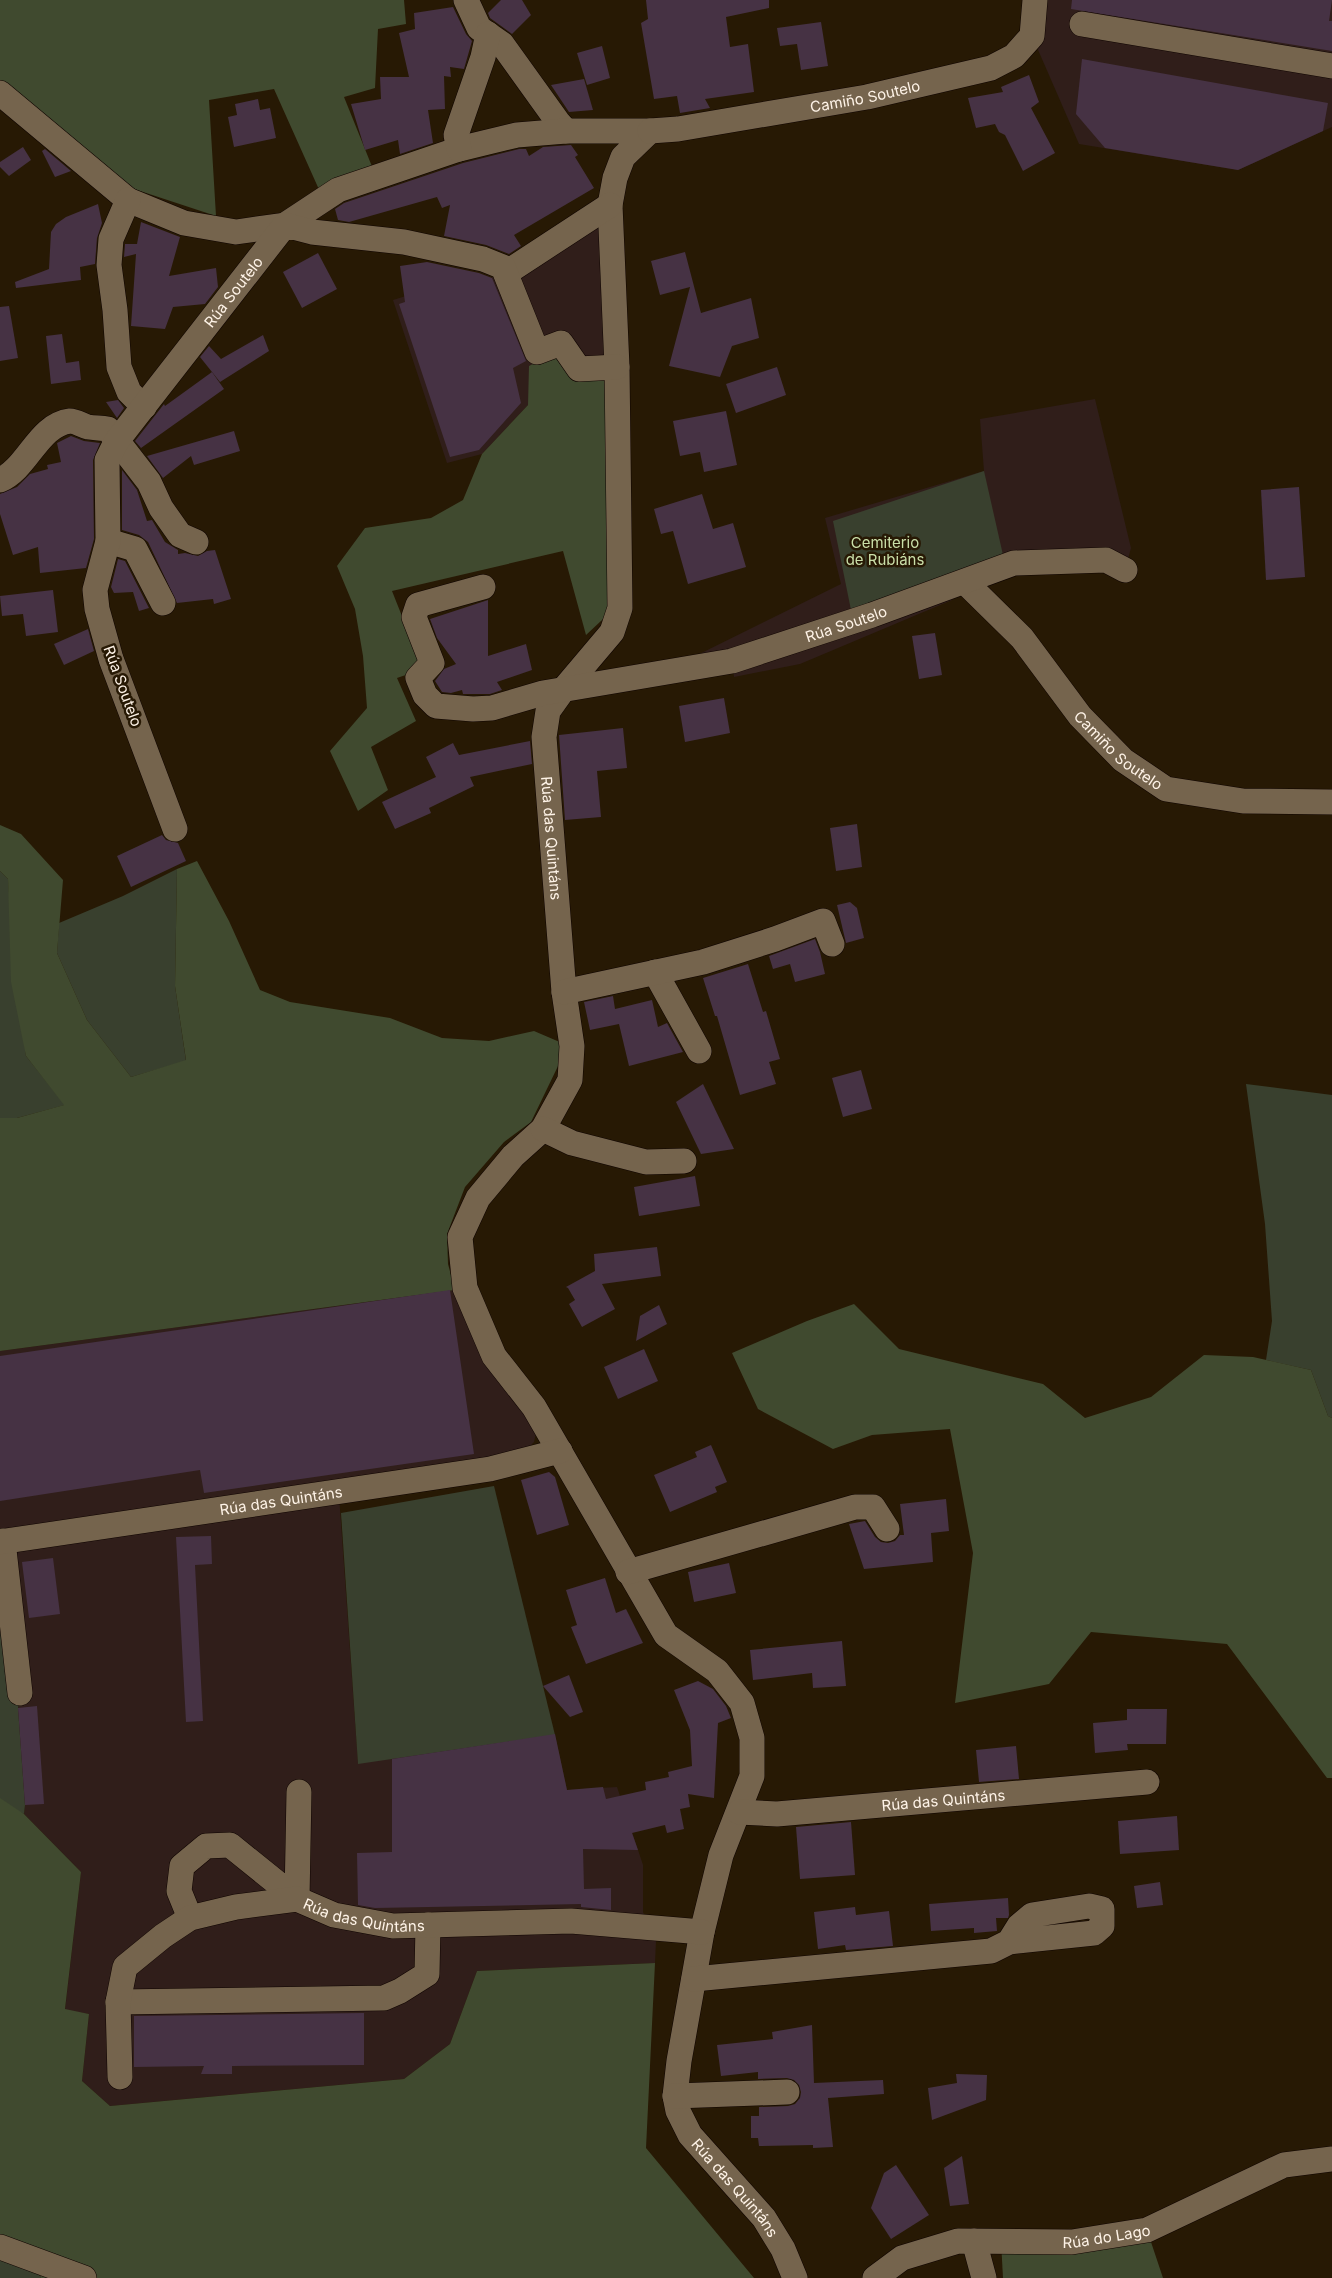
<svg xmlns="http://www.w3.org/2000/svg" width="1332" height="2278" font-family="Inter,sans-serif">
	<rect width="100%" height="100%" fill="#271904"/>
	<g fill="#301e1a">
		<path d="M1036 0H1332V127L1238 170 1079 144 1032 36Z"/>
		<path d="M598 200 606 374 528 405 482 454 447 463 393 300 441 285 485 286 498 270Z"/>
		<path d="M1095 399 1131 548 1125 570 1106 560 965 582 952 600 800 664 734 677 732 661 657 675 841 584 825 518 984 471 980 419Z"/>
		<path d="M455 1290 537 1429 534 1442 524 1452 338 1481 358 1763 555 1735 567 1790 617 1787 643 1865V1912L656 1941 655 1963 477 1971 450 2044 404 2079 110 2106 82 2081 89 2014 65 2010 81 1872 24 1814 25 1805 18 1708 20 1693 0 1555V1351Z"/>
	</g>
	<g fill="#39402e">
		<path d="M984 471 1003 555 851 610 833 521Z"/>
		<path d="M177 869 175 986 186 1061 131 1077 87 1020 57 953 59 923 123 896Z"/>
		<path d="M0 871 8 879 11 923 26 1056 65 1105 17 1118H0Z"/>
		<path d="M1246 1084 1332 1095V1418L1328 1416 1311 1370 1266 1360 1272 1321 1265 1224Z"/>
		<path d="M494 1486 555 1735 358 1764 341 1513Z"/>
		<path d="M0 1555 20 1693 18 1708 25 1805 24 1814 0 1803Z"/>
		<path d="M0 2247 31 2257 41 2278H0Z"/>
	</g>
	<g fill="#404a2f">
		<path d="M0 0H404L406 24 378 29 375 88 344 97 373 169 321 194 274 89 209 100 216 216 131 188 0 83Z"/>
		<path d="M558 351 606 374 617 606 586 635 563 551 392 591 423 669 397 678 416 721 371 747 388 790 358 811 330 751 367 708 363 656 355 609 337 566 365 528 431 518 463 500 482 454 528 405 529 366Z"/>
		<path d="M0 825 21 834 63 880 57 953 87 1020 131 1077 186 1060 175 986 177 869 197 861 229 921 260 990 290 1002 390 1018 442 1038 489 1041 534 1031 562 1043 559 1064 531 1122 504 1142 465 1187 447 1234 448 1264 455 1290 0 1351V1118H17L64 1105 26 1056 11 982 8 879 0 871Z"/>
		<path d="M854 1304 899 1349 1043 1384 1085 1418 1151 1397 1204 1355 1253 1357 1311 1370 1328 1416 1332 1418V1778H1327L1227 1644 1091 1632 1049 1684 955 1703 973 1553 950 1429 872 1435 833 1449 758 1409 732 1353 807 1321Z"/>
		<path d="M0 1798 24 1814 81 1872 65 2009 89 2014 82 2081 110 2106 404 2079 450 2044 477 1971 655 1963 646 2148 754 2278H41L31 2257 0 2249Z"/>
		<path d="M1147 2230 1163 2278H1003L1001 2241Z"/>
	</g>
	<g fill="#463244">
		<path d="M501 0H522L531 15 512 34 490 18 488 13Z"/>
		<path d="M646 0H769V8L726 17 730 47 748 44 754 92 705 99 710 108 680 113 677 96 654 99 641 23 648 19Z"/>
		<path d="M1072 0H1332L1329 21H1332V51L1071 9Z"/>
		<path d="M453 7 466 34 472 41 464 69 450 67 451 77 444 76 445 109 428 110 433 143 400 154 398 140 365 150 351 104 381 99 380 77H409L399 33 415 29 414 13Z"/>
		<path d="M821 22 828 66 801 70 797 44 780 46 777 28Z"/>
		<path d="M602 46 610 78 587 85 577 53Z"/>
		<path d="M1082 59 1328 103 1323 131 1238 170 1105 148 1076 114Z"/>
		<path d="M1029 75 1039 102 1031 108 1055 153 1023 171 1005 135 999 132 995 124 976 128 968 98 1003 92 1001 87Z"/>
		<path d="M584 79 593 110 569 112 551 85Z"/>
		<path d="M258 99 260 110 270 108 276 138 234 147 228 117 237 115 235 104Z"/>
		<path d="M571 145 578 155 575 157 594 188 514 235 521 246 509 254 486 245 444 236 450 205 442 208 437 197 349 222 338 220 335 209 344 203 463 163 519 149H526L529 156 543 147Z"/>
		<path d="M23 147 31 160 9 176 0 167V162Z"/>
		<path d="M45 149 71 171 55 177 42 151Z"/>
		<path d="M98 204 102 223 97 238 95 264 80 267 81 280 16 288 15 282 49 269 51 232 56 224 66 217Z"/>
		<path d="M141 222 180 237 169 276 216 268 218 287 205 304 173 307 165 329 131 326 136 254 124 257 125 244H137Z"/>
		<path d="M685 252 701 313 751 298 759 338 732 346 720 377 669 366 690 287 660 295 651 261Z"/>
		<path d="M318 253 337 289 302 308 283 272Z"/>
		<path d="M427 262 479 273 492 278 526 361 513 368 521 403 479 450 450 457 399 304 405 302 400 266Z"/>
		<path d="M9 306 18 358 0 361V307Z"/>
		<path d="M62 334 66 363 79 361 81 380 51 384 46 336Z"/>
		<path d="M263 335 269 351 220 382 200 357 209 346 221 359Z"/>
		<path d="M777 367 786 395 736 413 726 384Z"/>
		<path d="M212 372 224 389 141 448 135 441 164 404 165 406Z"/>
		<path d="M118 400 124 408 117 418 106 402Z"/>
		<path d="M726 411 737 465 704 472 700 452 680 456 673 421Z"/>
		<path d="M234 431 240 451 194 465 191 456 163 478 147 456Z"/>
		<path d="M71 436 84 441 100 443 93 460 94 539 86 568 40 573 38 547 13 555 0 514V494L17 487 30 474 48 469 47 465 61 462 57 443Z"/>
		<path d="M122 470 137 490 147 521 152 520 165 542 178 550V554L185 553 198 556 207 551 215 550 231 599 214 604 213 599 177 603 148 542 139 535 122 530Z"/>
		<path d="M1299 487 1305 577 1266 580 1261 490Z"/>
		<path d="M702 494 713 529 733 523 746 567 688 584 673 531 661 534 654 509Z"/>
		<path d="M118 559 125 561 149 608 139 611 133 592 114 593 111 587Z"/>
		<path d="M53 590 58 632 26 636 23 614 2 616 0 596Z"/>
		<path d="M488 600V656L526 644 532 670 497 682 502 690 490 694H463L462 690 451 693 442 692 435 681 444 669 456 664 437 638 430 619Z"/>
		<path d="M88 629 94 651 64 665 54 644Z"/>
		<path d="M935 633 942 675 919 679 912 636Z"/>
		<path d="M724 698 730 733 685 742 679 706Z"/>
		<path d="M623 728 627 768 597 771 601 817 565 820 559 735Z"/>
		<path d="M530 741 532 764 470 777 474 786 429 808 431 813 395 829 382 802 436 777 426 757 453 743 459 755Z"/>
		<path d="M857 824 862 867 836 871 830 828Z"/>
		<path d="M162 835 166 840 178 843 186 861 131 887 117 856Z"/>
		<path d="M850 902 857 908 864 938 846 943 837 905Z"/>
		<path d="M815 939 820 952 825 974 795 982 790 964 773 969 769 956Z"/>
		<path d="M748 964 763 1012 766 1011 780 1059 769 1062 776 1084 740 1095 717 1016H715L703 978Z"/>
		<path d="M613 996 615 1009 652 1000 658 1027 667 1023 683 1052 629 1066 619 1024 590 1030 584 1002Z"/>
		<path d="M861 1070 872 1109 843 1117 832 1078Z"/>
		<path d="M703 1084 734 1149 701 1154 676 1102Z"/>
		<path d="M695 1176 700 1206 639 1216 634 1187Z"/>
		<path d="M657 1247 661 1276 602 1284 615 1309 582 1327 569 1304 575 1300 568 1288 566 1287 595 1271 594 1254Z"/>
		<path d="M450 1290 474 1454 204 1493 200 1470 0 1501V1356Z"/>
		<path d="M659 1305 667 1324 636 1341 640 1316Z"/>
		<path d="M644 1349 658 1381 618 1399 604 1367Z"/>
		<path d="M711 1445 727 1482 715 1487 717 1492 670 1512 654 1475 697 1457 695 1452Z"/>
		<path d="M549 1472 555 1477 569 1525 537 1535 521 1480Z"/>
		<path d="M946 1499 949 1531 931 1533 933 1562 864 1569 849 1524 865 1521 875 1537 881 1542 888 1543 895 1541 900 1535H904L900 1504Z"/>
		<path d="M211 1536 212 1564 195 1565 203 1721 186 1722 176 1537Z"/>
		<path d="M53 1558 60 1614 29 1618 22 1562Z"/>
		<path d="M729 1563 736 1593 694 1602 688 1572Z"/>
		<path d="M605 1578 616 1613 626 1609 643 1643 586 1664 571 1627 577 1625 566 1590Z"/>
		<path d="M842 1641 846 1686 813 1688 812 1673 753 1680 750 1650Z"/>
		<path d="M569 1675 583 1712 570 1717 543 1686Z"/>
		<path d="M698 1681 713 1689 726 1706 731 1718 718 1723 714 1798 688 1794 690 1807 680 1809 684 1829 667 1833 665 1825 632 1833 638 1850 583 1849 584 1889 611 1888V1910L581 1907V1904L375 1908 358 1905 357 1853 392 1852V1759L555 1734 567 1790 603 1787 606 1799 646 1790 645 1782 669 1777 668 1772 692 1766 690 1730 674 1690Z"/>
		<path d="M37 1706 44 1804 25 1805 18 1708Z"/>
		<path d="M1127 1709H1167L1166 1744H1127L1128 1750 1095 1753 1093 1723 1127 1720Z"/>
		<path d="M1016 1746 1019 1779 979 1782 976 1750Z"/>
		<path d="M1177 1816 1179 1850 1120 1854 1118 1821Z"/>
		<path d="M851 1822 855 1875 800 1879 796 1827Z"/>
		<path d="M1160 1882 1163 1905 1137 1908 1134 1886Z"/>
		<path d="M1008 1898 1009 1915 1008 1918H996L997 1931 974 1933V1928L931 1931 929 1904Z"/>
		<path d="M855 1907 856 1915 889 1911 893 1946 846 1950 845 1945 818 1949 814 1912Z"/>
		<path d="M364 2013V2065L232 2066V2074H201L204 2066 134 2067V2016Z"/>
		<path d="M812 2025 814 2083 883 2080 884 2094 828 2098 833 2147 813 2148V2145L759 2146 758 2138H751V2116H759V2107L788 2106 795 2104 800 2098 801 2092 799 2085 794 2080 787 2078 758 2079V2072L721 2076 717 2045 773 2039 772 2032Z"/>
		<path d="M956 2074 987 2075 986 2100 932 2120 928 2088 957 2083Z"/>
		<path d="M962 2156 969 2204 950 2206 944 2168Z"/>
		<path d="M896 2165 929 2215 891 2239 871 2208 884 2173Z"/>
	</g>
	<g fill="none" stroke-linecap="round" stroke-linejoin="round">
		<defs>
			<g id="minor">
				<path d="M466 0 479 28 502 44 558 122 566 131"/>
				<path d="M1082 24 1332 66"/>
				<path id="s1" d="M0 93 128 200 184 223 236 232 285 225 338 190 459 149 517 135 566 131H650L623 157 615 178 610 205 617 367 620 608 612 632 563 690 548 711 544 737 564 992 572 1046 570 1080 543 1129 513 1156 478 1198 460 1237 465 1288 494 1356 534 1407 666 1635 717 1671 742 1703 752 1738V1776L721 1855 702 1932 679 2061 675 2096 678 2111 690 2135 764 2218 783 2249 795 2278"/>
				<path id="s2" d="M650 131 678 129 867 97 991 68 1014 56 1032 36 1035 0"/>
				<path d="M459 149 456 135 483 57 488 34"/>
				<path d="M128 200 111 239 109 265 115 310 119 367 129 392 144 407"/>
				<path d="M506 273 610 205"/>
				<path d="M0 480C28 468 38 425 70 421 76 421 83 426 88 427 95 428 101 428 108 429L149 482 161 508 180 535 196 542"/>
				<path d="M108 541 135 549 163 603"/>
				<path id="s3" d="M965 582 1022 638 1080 716 1123 760 1166 789 1243 801 1332 802"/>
				<path id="s4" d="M483 587 418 605 414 617 432 663 418 678 425 695 436 706 473 709 492 708 543 693 732 661 872 615 1014 563 1106 560 1125 570"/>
				<path id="s5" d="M175 829 111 659 97 609 95 590 108 541 107 460 116 442 285 225 312 232 404 242 483 259 503 267 537 352 561 343 579 369 617 367"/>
				<path d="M655 972 699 1051"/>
				<path d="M564 992 703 962 775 939 823 921 832 944"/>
				<path d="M543 1129 572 1143 646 1162 684 1161"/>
				<path d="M3 1541 20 1693"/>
				<path id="s6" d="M0 1542 490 1469 560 1451"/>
				<path d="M628 1572 855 1507H873L887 1529"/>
				<path id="s7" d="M739 1812 777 1814 1147 1782"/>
				<path d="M190 1918 179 1891 182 1866 206 1846 230 1845 297 1899 299 1792"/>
				<path d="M694 1979 991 1951 1009 1942 1094 1933 1102 1926V1909L1089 1906 1032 1915 1019 1926 1009 1942"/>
				<path d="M118 2002 384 1998 400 1991 427 1974 428 1925"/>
				<path id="s8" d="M120 2077 118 2002 125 1967 163 1936 190 1918 236 1907 297 1899 334 1915 393 1926 571 1921 702 1932"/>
				<path d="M675 2096 787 2092"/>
				<path d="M974 2241 984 2278"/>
				<path d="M0 2247 84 2278"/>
				<path id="s9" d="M875 2278 902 2258 958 2241 1072 2242 1147 2230 1284 2165 1332 2159"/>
			</g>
		</defs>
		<use href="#minor" stroke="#0f0400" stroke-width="26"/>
		<use href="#minor" stroke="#75644d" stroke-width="25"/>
	</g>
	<g text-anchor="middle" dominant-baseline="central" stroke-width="5" stroke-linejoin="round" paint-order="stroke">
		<g font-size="15" fill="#fef3e7" stroke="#271904">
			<text stroke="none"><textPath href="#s2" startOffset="218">Camiño Soutelo</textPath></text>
			<text stroke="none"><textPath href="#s5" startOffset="595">Rúa Soutelo</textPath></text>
			<text stroke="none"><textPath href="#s4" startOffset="605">Rúa Soutelo</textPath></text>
			<text transform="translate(123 686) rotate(70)">Rúa Soutelo</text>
			<text stroke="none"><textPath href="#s3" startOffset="229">Camiño Soutelo</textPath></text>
			<text stroke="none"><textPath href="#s1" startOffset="1459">Rúa das Quintáns</textPath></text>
			<text stroke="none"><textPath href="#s6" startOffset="284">Rúa das Quintáns</textPath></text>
			<text stroke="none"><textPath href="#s7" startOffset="205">Rúa das Quintáns</textPath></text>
			<text stroke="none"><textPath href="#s8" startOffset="371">Rúa das Quintáns</textPath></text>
			<text stroke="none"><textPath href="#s1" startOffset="2969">Rúa das Quintáns</textPath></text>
			<text stroke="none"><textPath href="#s9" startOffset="241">Rúa do Lago</textPath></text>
		</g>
		<g font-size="15" fill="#cadfa9" stroke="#271904">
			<text x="885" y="542">Cemiterio<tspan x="885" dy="17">de Rubiáns</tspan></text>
		</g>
	</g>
</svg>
